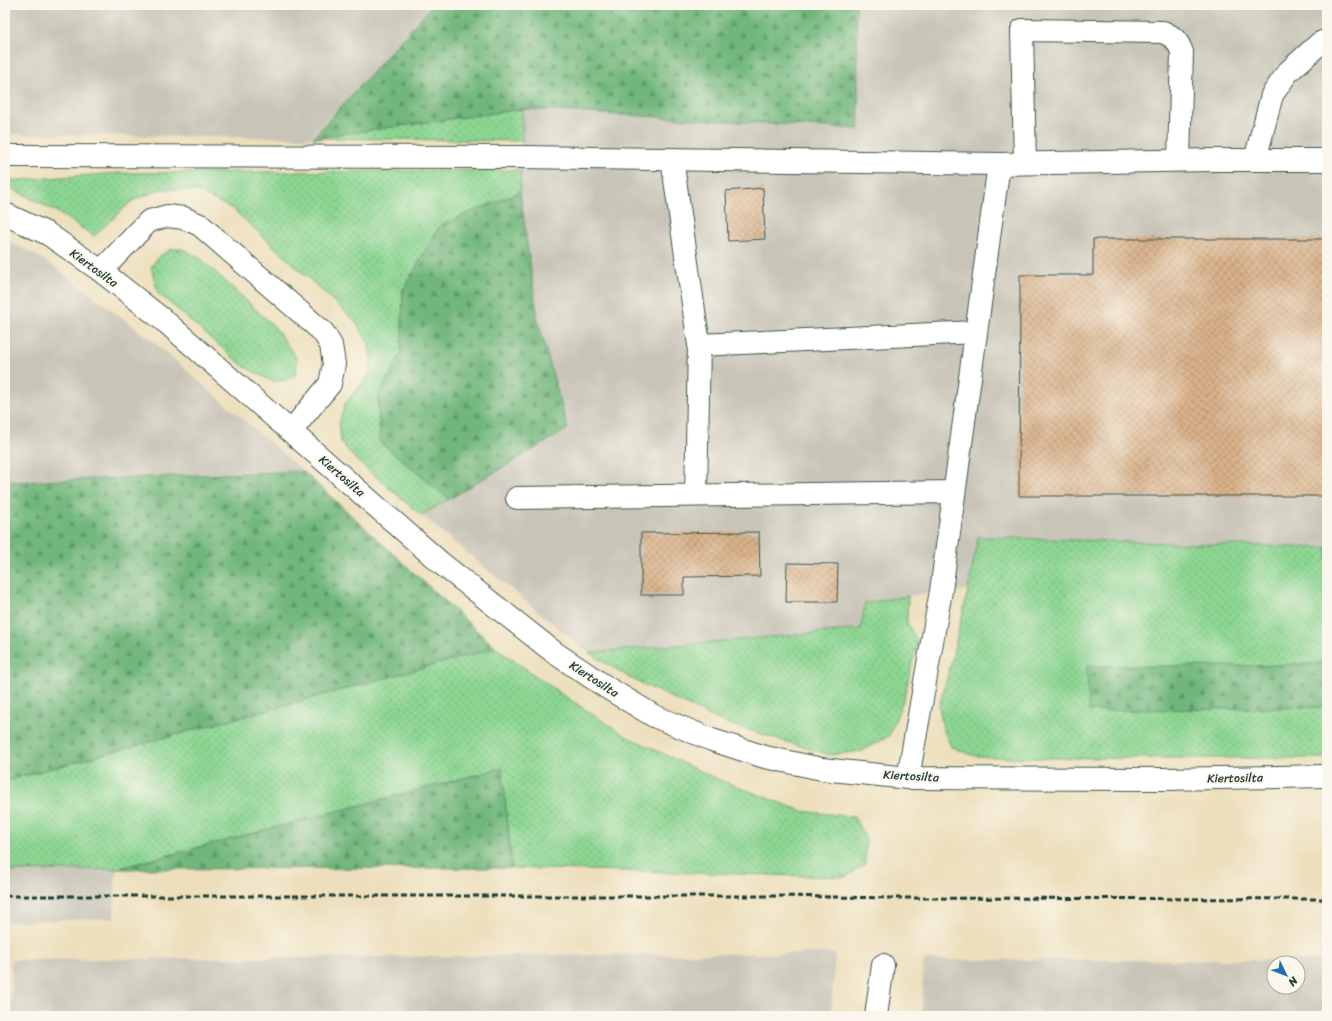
<svg xmlns="http://www.w3.org/2000/svg" width="1332" height="1021" font-family="Sriracha,sans-serif">
	<defs>
		<pattern id="grass-dots" width="8" height="8" patternUnits="userSpaceOnUse"><rect width="8" height="8" fill="#8cd692"/><path d="M2 2h.1M6 6h.1" fill="none" stroke="#72af78" stroke-width="1.8" stroke-linecap="round"/></pattern>
		<pattern id="forest-firs" width="22" height="20" patternUnits="userSpaceOnUse"><rect width="22" height="20" fill="#71b77c"/><path d="M5 1l3.5 6h-7zM16 11l3.5 6h-7z" fill="#5c9666"/></pattern>
		<pattern id="building-cross-hatch" width="8" height="8" patternUnits="userSpaceOnUse"><rect width="8" height="8" fill="#dab28a"/><path d="M0 0l8 8M0 8l8-8" fill="none" stroke="#b09272"/></pattern>
	</defs>
	<rect width="100%" height="100%" fill="#fbf7ec"/>
	<filter id="ink" filterUnits="userSpaceOnUse"><feTurbulence type="fractalNoise" baseFrequency=".025" numOctaves="2"/><feDisplacementMap in="SourceGraphic" scale="8" xChannelSelector="R" yChannelSelector="G"/><feConvolveMatrix kernelMatrix="1 2 1 2 8 2 1 2 1" color-interpolation-filters="sRGB"/></filter>
	<filter id="wash" filterUnits="userSpaceOnUse"><feTurbulence type="fractalNoise" baseFrequency=".012" numOctaves="4" result="noise"/><feDisplacementMap in="SourceGraphic" scale="16" xChannelSelector="R" yChannelSelector="G"/><feGaussianBlur stdDeviation="0.9" result="paint"/><feColorMatrix in="noise" values="0 0 0 0 0 0 0 0 0 0 0 0 0 0 0 0 0 1.4 0 .05"/><feComposite in="paint" operator="in"/></filter>
	<g filter="url(#wash)">
		<rect width="100%" height="100%" fill="#eddfbc"/>
		<g fill="#c8c4b8" fill-rule="evenodd">
			<path d="M5 5H434L313 138 5 134Z"/>
			<path d="M856 5H1327V548L978 537 968 590 941 591 865 603 861 629 589 653 421 515 567 429 538 321 520 192 523 109 859 129Z"/>
			<path d="M5 240 42 258 149 338 303 471 16 482 5 480Z"/>
			<path d="M116 869 114 918 5 922V871Z"/>
			<path d="M835 953 831 1016H12L11 960Z"/>
			<path d="M923 960H1327V1016H922ZM1274 963H1298V987H1274Z"/>
		</g>
		<g fill="url(#grass-dots)" stroke="#568a63">
			<path d="M523 109 522 141 313 138Z"/>
			<path d="M521 170 520 192 440 225 403 290 401 353 378 399 380 442 449 499 421 515 356 460 341 442 339 424 345 404 369 375 371 362 369 344 355 321 233 209 196 191 161 189 132 201 94 236 57 212 5 185V181L118 173Z"/>
			<path d="M171 249H183L200 258 274 326 297 359 296 374 287 380 273 382 243 366 158 293 151 267 158 257Z"/>
			<path d="M978 537 1327 548V663L1248 666 1089 711 1327 707V758H1010L975 756 951 747 943 729 939 706 950 667 968 590Z"/>
			<path d="M908 596 907 622 917 642 904 698 889 736 862 751 829 755 723 722 632 679 589 653 861 629 865 603Z"/>
			<path d="M496 648 560 693 626 736 717 779 802 811 854 817 866 839 865 864 846 877 512 868 502 768 116 869 5 871V781Z"/>
		</g>
		<g fill="url(#forest-firs)" stroke="#487a58">
			<path d="M433 5H856L859 129 523 109 313 138Z"/>
			<path d="M520 192 538 321 568 429 449 499 380 442 378 399 401 353 403 290 440 225Z"/>
			<path d="M303 471 496 648 5 781V480L17 482Z"/>
			<path d="M1327 663V707L1089 711 1087 666H1248Z"/>
			<path d="M502 768 512 868 116 869Z"/>
		</g>
		<g id="blocks">
			<g fill="url(#building-cross-hatch)">
				<path d="M763 188 765 239 728 241 726 191Z"/>
				<path d="M1093 239H1327V496H1019L1020 275H1093Z"/>
				<path d="M759 532 760 576 684 577V595H641V533Z"/>
				<path d="M787 563 838 564 837 602H786Z"/>
			</g>
		</g>
	</g>
	<g filter="url(#ink)">
		<use href="#blocks" fill-opacity="0" stroke="#3e5548" stroke-width="1"/>
		<g fill="none" stroke-linecap="round" stroke-linejoin="round">
			<defs>
				<g id="minor">
					<path d="M5 156 522 157 999 164 1212 160H1327"/>
					<path d="M672 159 699 345 696 495"/>
					<path d="M1255 160 1272 95 1288 72 1320 43 1327 40"/>
					<path d="M1025 163 1022 30 1163 32C1174 37 1178 41 1182 52L1179 160"/>
					<path d="M5 214 48 234 101 271 167 323 442 564 555 653 606 687 654 716 712 740 765 757 822 769 908 778 1163 779 1327 776"/>
					<path d="M101 271 149 221 167 216 184 218 200 225 323 332 331 345 334 364 330 384 291 431"/>
					<path d="M699 345 976 332"/>
					<path d="M517 498 954 492"/>
					<path d="M908 778 941 591 999 164"/>
					<path d="M876 1016 883 965"/>
				</g>
			</defs>
			<use href="#minor" stroke="#3e5548" stroke-width="24"/>
			<use href="#minor" stroke="#fff" stroke-width="22"/>
			<path stroke="#1f3d34" stroke-width="3" stroke-dasharray="6 3" stroke-linecap="butt" d="M5 896H777L892 898 1327 899"/>
		</g>
	</g>
	<g text-anchor="middle" dominant-baseline="central" stroke-width="4" stroke-linejoin="round" paint-order="stroke">
		<g font-size="12" fill="#1f3d34" stroke="#fbf7ec">
			<text transform="translate(94 268) rotate(36)">Kiertosilta</text>
			<text transform="translate(342 476) rotate(41)">Kiertosilta</text>
			<text transform="translate(594 679) rotate(33)">Kiertosilta</text>
			<text transform="translate(911 776) rotate(3)">Kiertosilta</text>
			<text transform="translate(1235 778) rotate(-1)">Kiertosilta</text>
		</g>
	</g>
	<rect width="1332" height="1021" fill="none" stroke="#fbf7ec" stroke-width="20"/>
	<g transform="translate(1286 975) rotate(133)"><circle r="19" fill="#fbf7ec" stroke="#a3ada2"/>
	<path d="M0-3L7 15L0 10L-7 15Z" fill="#1f6fb2"/>
	<text y="-6" font-size="11" font-weight="bold" text-anchor="middle" fill="#1f3d34">N</text>
	</g>
</svg>
